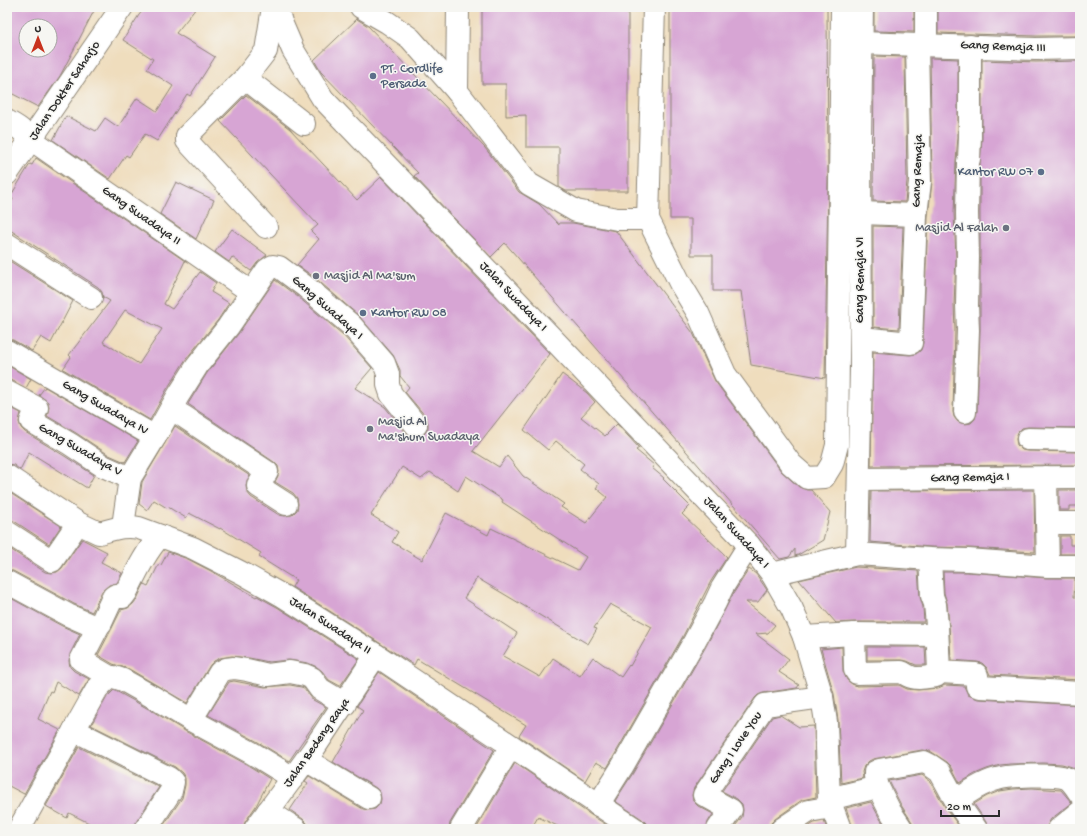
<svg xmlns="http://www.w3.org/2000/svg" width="1087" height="836" font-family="'Gochi Hand',sans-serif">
	<rect width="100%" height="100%" fill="#f6f6f2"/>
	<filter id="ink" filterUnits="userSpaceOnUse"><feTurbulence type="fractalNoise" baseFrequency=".025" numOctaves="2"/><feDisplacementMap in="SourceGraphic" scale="8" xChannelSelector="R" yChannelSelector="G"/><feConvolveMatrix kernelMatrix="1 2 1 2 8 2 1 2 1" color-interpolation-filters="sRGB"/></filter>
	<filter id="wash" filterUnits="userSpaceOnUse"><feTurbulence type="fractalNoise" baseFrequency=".012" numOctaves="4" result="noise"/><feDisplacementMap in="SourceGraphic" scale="16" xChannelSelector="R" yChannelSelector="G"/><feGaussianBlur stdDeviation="0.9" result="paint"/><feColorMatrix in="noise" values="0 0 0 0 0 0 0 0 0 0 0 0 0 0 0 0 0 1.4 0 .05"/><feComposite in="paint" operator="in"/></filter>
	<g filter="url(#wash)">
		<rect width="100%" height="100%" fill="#efddbd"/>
		<g id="blocks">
			<g fill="#d7a5d4" fill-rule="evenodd">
				<path d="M7 7H96L60 76 38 107 7 91ZM26 26H50V50H26Z"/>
				<path d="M146 7H197L176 33 215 57 190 96 187 94 157 141 145 134 129 157 126 155 110 179 53 140 66 116 96 131 105 118 118 127 137 98 157 111 173 86 147 69 153 59 123 40 139 15Z"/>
				<path d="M482 7H628V191H566L559 187V147H526V115L506 116V84H482Z"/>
				<path d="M670 7H827L828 179 825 378 751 365 741 291H713V255H691V219H670Z"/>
				<path d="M874 7H914V32L874 31Z"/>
				<path d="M938 7H1080V36H1036L938 33Z"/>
				<path d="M357 19 368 26 485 148 519 192 539 204 559 225V223H573L616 231 693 333 715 381 781 471 799 487 807 490H811L830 512 823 540 798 555 795 556V549L789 557 780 559 505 243 491 257 414 176 418 173 321 72 314 60Z"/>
				<path d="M874 56 905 57 907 181 905 202 873 201Z"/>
				<path d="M930 58 958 59V137L956 161 954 213 956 257 954 305 955 330 953 412 954 417 958 422 965 424 971 423 975 419 977 412 980 330V164L982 138V60L1036 62 1079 61 1080 428 1028 427 1022 428 1018 432 1016 439 1017 445 1022 450 1027 451 1079 452V465L871 466 873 352 910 355 916 354 921 350 923 343 928 216 932 182Z"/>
				<path d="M246 95 290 129 357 200 381 177 550 354 473 451 499 467 507 456 523 476 564 504 561 507 586 523 607 497 596 488 599 484 580 469 584 464 556 441 548 450 524 430 562 374 587 393 595 402 581 417 605 436 617 424 639 448 636 450 654 465 652 468 664 478 663 479 690 506 682 514 727 557 711 581 683 636 607 768 596 762 585 781 519 736 526 725 417 659 414 665 292 587 296 580 259 557 261 553 220 528V529L189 513 186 518 168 507 167 508 154 500 147 510 139 504 142 482 175 426 250 476 247 480 246 486 247 492 251 497 279 515 285 516 292 515 297 510 298 504 297 498 293 493 275 482 279 472 278 466 274 462 188 404 207 373 238 334 275 280 298 297 342 334 372 368 355 388 385 407 406 433 411 436 418 437 424 434 428 429V423L426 417 405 392 409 387 400 376V370L393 355 359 316 314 277 297 265 319 239 311 231 318 225 220 121ZM402 467 421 479 430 472 458 491 466 476 503 500 502 502 586 557 578 570 491 528 488 535 446 513 422 560 392 542 398 532 371 515ZM477 578 588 644 597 629 594 628 610 604 652 627 630 666 629 665 621 677 593 657 580 676 553 658 540 677 503 656 517 633 464 598Z"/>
				<path d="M36 158 185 261 164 304 172 309 200 272 216 283 211 292 229 303 218 320 186 359 167 389 150 420 63 369 71 357 69 355 110 301 103 297 102 292 98 287 7 228V209L13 199 10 197 30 164 32 165ZM125 310 162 329 139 364 103 342Z"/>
				<path d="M176 182 214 200 196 239 160 214Z"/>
				<path d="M873 226 903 227 899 329 873 327Z"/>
				<path d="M232 229 267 255 257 263 251 271 232 257 229 262 215 252Z"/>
				<path d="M8 260 73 301 51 343 41 337 32 351 13 340 7 339V261Z"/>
				<path d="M7 365 31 379 26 388 13 381 7 380Z"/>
				<path d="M45 387 138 441 125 462 109 455 76 433 47 416 49 407 48 402 39 395Z"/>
				<path d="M7 406 21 413 19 422 21 428 25 432 63 455 94 475 87 488 29 452 20 470 14 465 7 464Z"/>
				<path d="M1034 490 1035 552 969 548 931 547 870 542 871 491Z"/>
				<path d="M1059 490H1080V506H1069V510H1059Z"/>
				<path d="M7 491 61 526 49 544 14 521 7 520Z"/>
				<path d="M1060 536H1070V545H1080V554H1060Z"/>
				<path d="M82 539 107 552 101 562 122 573 117 583 109 585 102 591 92 612 74 604 13 571 7 570V547L45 572 51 573 57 572 62 568Z"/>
				<path d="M168 552 188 559 211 571 256 597 257 596 277 607 359 659 340 686 329 680 322 671 317 667 308 663 289 660 269 662 249 658 232 656 220 658 214 661 210 665 187 703 129 669 113 664 98 655 112 628 121 610 128 608 133 604 137 599 144 584 148 586 159 564 161 565Z"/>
				<path d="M856 567 918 571 920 597 923 607 924 622H854L836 623 799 580Z"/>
				<path d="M749 569 756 574 767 590 758 602H746L775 625 768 633 756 634 789 659 779 672 799 685 797 688 763 693 758 695 755 698 694 788 692 795 693 801 698 806 713 814 708 822 706 829H647L646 823 642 819 615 801 633 773 705 648 733 594Z"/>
				<path d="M943 572H967L1047 578H1075L1074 597H1080V680L990 675 987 668 982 663 977 662 951 660 949 624 947 603 944 593Z"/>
				<path d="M7 596 62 626 80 634 70 654 69 661 70 667 74 671 89 679 79 696 56 682 52 692 50 691 38 719 60 730 24 794 7 785Z"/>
				<path d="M842 647 843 671 847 680 852 684 857 686 899 685 907 689 918 690 938 688 945 685 964 686 968 695 978 699 1080 705V773L1072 767 1062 764 1043 763 1010 764 1000 765 987 769 975 774 960 783 951 766 947 762 930 751 922 750 873 759 869 761 864 766 862 772 863 778 841 783 838 720 834 694 821 649Z"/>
				<path d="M867 647H925L926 665H916L907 661 901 660H867Z"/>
				<path d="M379 672 494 750 450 823 449 829H308L307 823 303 819 290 810 308 783 305 781 309 776 363 809 368 810 375 809 380 804 381 799 380 792 376 788 333 762 363 710 357 706Z"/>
				<path d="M234 681 265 687 290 685 301 687 304 688 313 700 326 707 289 761 258 742 208 715 229 682Z"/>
				<path d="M114 690 154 712 185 731 246 764 270 779 260 798 256 806 245 822 243 829H161L182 798 185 785V778L182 773 175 767 91 725 107 697Z"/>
				<path d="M780 715 799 727 814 726 816 797 802 800 775 819 771 823 770 829H733L742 817 743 810 742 804 737 799 722 791 772 717Z"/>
				<path d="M79 747 159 787 136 822 134 829H101L69 813 67 818 46 806Z"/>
				<path d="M515 763 591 815 613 829H564L538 817 531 829H476Z"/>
				<path d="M922 775 930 781 945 807 961 829H914L912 822 901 805 889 781Z"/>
				<path d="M1032 788 1061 790 1072 803 1051 819 1048 824 1047 829H988L986 822 974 804 987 796 1000 791 1013 789Z"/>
				<path d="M871 802 879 817 887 829H852V825L846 808Z"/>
				<path d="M824 821 827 829H805L814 823Z"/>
			</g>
		</g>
	</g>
	<g filter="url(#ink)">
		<use href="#blocks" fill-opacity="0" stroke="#8d8474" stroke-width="1"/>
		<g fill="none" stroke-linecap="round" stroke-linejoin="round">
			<defs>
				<g id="minor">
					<path d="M276 7 281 22 293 50 323 99 513 297 749 545 772 574 792 609 804 637 822 697 826 722 829 799 840 829"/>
					<path d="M361 7 387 22 410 38 457 91 529 184 576 211 617 219H648"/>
					<path d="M654 7 648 219 680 283 698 313 725 374 791 464 807 478 824 477 832 464 837 445 842 7"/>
					<path d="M861 43 1036 49 1080 48"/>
					<path d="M926 45V7"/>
					<path d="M245 78 304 124"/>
					<path d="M457 91 458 7"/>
					<path d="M32 140 251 292"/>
					<path d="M861 213 916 215"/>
					<path d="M266 227 187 141V136L245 78 266 51 273 7"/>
					<path d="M7 244 91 298"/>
					<path d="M861 338 911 343 916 215 920 182 917 45"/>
					<path d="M7 351 155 437"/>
					<path d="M7 392 37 408 31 421 70 444 103 466 130 478"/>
					<path d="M171 409 183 416 267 472 258 486 286 504"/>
					<path d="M965 412 968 330 967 305 968 257 967 213 968 161 969 159 970 137V46"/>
					<path d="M1028 439 1080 440"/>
					<path d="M7 476 78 523 99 533C114 529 124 525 139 528L193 548 242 573 283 596 376 655 635 829"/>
					<path d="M1046 477 1048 566"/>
					<path d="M859 479 1080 477"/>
					<path d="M1047 523H1080"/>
					<path d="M123 526 130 478 155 437 178 396 197 366 228 327 267 270 273 266 279 267 306 287 351 325 370 347 384 363 388 374V385L391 394 416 425"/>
					<path d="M7 532 52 561 78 523"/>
					<path d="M857 554 861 369 860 138 862 7"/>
					<path d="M930 559 932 596 935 604 937 625 939 672 976 674C979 677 976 682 977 686L981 687 1080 693"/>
					<path d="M772 574 857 554 930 559 968 560 1048 566H1080"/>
					<path d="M7 582 68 615 93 626 99 625 101 623 113 597 116 595 120 597H123L126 593C136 573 145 553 160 536"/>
					<path d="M99 625 81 660 110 677"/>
					<path d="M854 634 855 670 857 673 901 672C905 673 906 675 909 676 916 680 928 677 936 676L939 672"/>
					<path d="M804 637 854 634 937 635"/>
					<path d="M191 720 220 672 226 669 234 668 247 670 268 675 290 672 305 675 312 678 320 689 345 704"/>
					<path d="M74 730 97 689 104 682 110 677H114L123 680 160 701 191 720 252 753 293 778"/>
					<path d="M306 760 369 798"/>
					<path d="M878 787 890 811 902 829"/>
					<path d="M829 799 878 787 875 776V772L879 770 924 762 930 765 940 772 956 801C969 792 982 783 997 779 1009 775 1055 774 1066 778 1072 781 1076 788 1080 794"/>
					<path d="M956 801 976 829"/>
					<path d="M598 805 622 767 694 642 715 603 722 588 749 545"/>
					<path d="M268 811 296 829"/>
					<path d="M19 829 74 730 169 778 173 782 171 791 146 829"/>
					<path d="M255 829 313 750 376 655"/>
					<path d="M461 829 511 746"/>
					<path d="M718 829 731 810 704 795 765 705 822 697"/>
					<path d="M782 829 809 811 832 807"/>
					<path d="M1059 829 1080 812"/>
				</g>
				<g id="major">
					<path d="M7 121C17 127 25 130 29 142"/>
					<path d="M7 174 122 7"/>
				</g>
			</defs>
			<use href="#minor" stroke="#8d8474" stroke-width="24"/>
			<use href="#major" stroke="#8d8474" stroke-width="24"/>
			<use href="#minor" stroke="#fff" stroke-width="22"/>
			<use href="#major" stroke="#fff" stroke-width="22"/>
		</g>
	</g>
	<g fill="#5c6f8a" stroke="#f6f6f2" stroke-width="1.5">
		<circle cx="373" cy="76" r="4"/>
		<circle cx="1041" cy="172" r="4"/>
		<circle cx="363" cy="313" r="4"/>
	</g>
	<g fill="#6b7280" stroke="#f6f6f2" stroke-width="1.5">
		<circle cx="1006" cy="228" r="4"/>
		<circle cx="316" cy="276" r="4"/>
		<circle cx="370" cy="429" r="4"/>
	</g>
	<g text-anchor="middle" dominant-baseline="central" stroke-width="3" stroke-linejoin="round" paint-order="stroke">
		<g font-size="13" fill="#2b2b2b" stroke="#f6f6f2">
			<text transform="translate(1003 47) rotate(2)">Gang Remaja III</text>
			<text transform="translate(65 91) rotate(-56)">Jalan Dokter Saharjo</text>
			<text transform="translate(918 171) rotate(-88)">Gang Remaja</text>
			<text transform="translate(141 216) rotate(35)">Gang Swadaya II</text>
			<text transform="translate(860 280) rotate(-90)">Gang Remaja VI</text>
			<text transform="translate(513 297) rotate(46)">Jalan Swadaya I</text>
			<text transform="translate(327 308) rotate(41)">Gang Swadaya I</text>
			<text transform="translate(105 408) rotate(30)">Gang Swadaya IV</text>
			<text transform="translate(80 450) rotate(30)">Gang Swadaya V</text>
			<text transform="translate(970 478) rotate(-1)">Gang Remaja I</text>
			<text transform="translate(736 533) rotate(48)">Jalan Swadaya I</text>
			<text transform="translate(330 626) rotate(33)">Jalan Swadaya II</text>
			<text transform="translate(317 743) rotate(-55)">Jalan Bedeng Raya</text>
			<text transform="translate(736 748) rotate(-56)">Gang I Love You</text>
		</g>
		<g font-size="13" fill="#4e5e75" stroke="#f6f6f2" text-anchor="start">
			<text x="381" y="69">PT. Cordlife<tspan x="381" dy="15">Persada</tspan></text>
			<text x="1033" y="172" text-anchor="end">Kantor RW 07</text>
			<text x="371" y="313">Kantor RW 08</text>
		</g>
		<g font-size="13" fill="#5b616d" stroke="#f6f6f2" text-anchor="start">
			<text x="998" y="228" text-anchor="end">Masjid Al Falah</text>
			<text x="324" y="276">Masjid Al Ma'sum</text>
			<text x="378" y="422">Masjid Al<tspan x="378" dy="15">Ma'shum Swadaya</tspan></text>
		</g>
	</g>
	<rect width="1087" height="836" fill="none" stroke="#f6f6f2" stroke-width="24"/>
	<g transform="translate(38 38)"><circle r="19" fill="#f6f6f2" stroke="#a5a5a2"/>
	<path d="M0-3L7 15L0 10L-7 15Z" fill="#c8321e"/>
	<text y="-6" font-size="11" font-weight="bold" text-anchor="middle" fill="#2b2b2b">U</text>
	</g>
	<path d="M941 810v6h58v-6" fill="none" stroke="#2b2b2b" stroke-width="2"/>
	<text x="947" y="810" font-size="12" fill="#2b2b2b" stroke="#f6f6f2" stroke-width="3" paint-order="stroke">20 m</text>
</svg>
